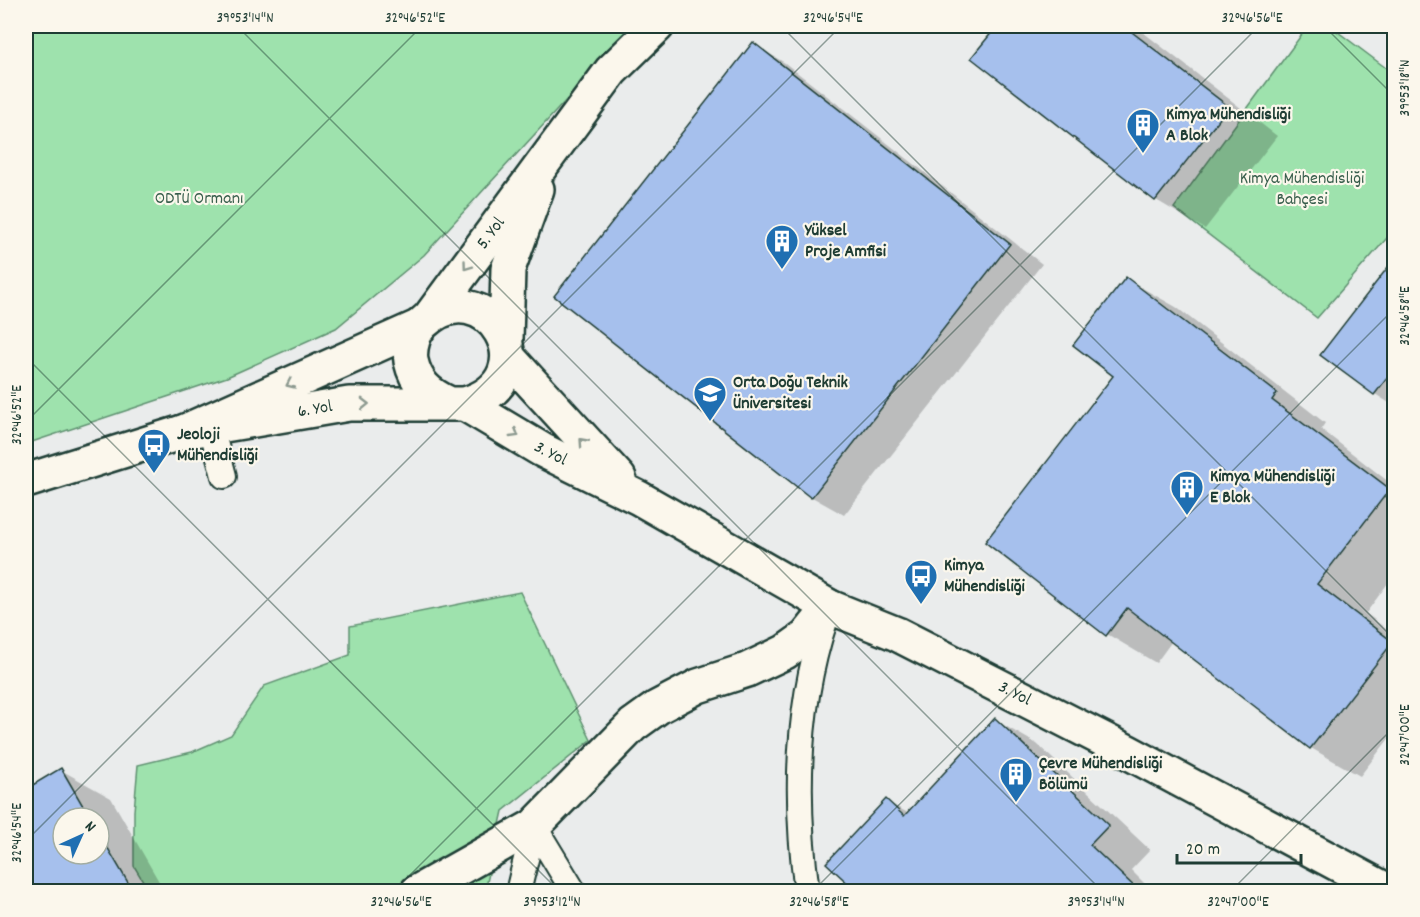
<svg xmlns="http://www.w3.org/2000/svg" width="1420" height="917" font-family="Dekko,sans-serif">
	<rect width="100%" height="100%" fill="#eaecec"/>
	<filter id="ink" filterUnits="userSpaceOnUse"><feTurbulence type="fractalNoise" baseFrequency=".0167" numOctaves="2"/><feDisplacementMap in="SourceGraphic" scale="12" xChannelSelector="R" yChannelSelector="G"/><feConvolveMatrix kernelMatrix="1 2 1 2 8 2 1 2 1" color-interpolation-filters="sRGB"/></filter>
	<g filter="url(#ink)">
		<g fill="#9ee2ad" stroke="#5e9070" stroke-width="1.5">
			<path d="M26 26H634L424 255 336 328 227 377 26 444Z"/>
			<path d="M1308 26H1330L1394 74V230L1317 318 1174 208Z"/>
			<path d="M520 592 591 740 503 811 485 891H149L134 866V811L138 765 192 752 231 735 264 686 350 655V626Z"/>
		</g>
		<g fill="#0003" fill-rule="evenodd">
			<path d="M999 26H1135L1277 136 1205 229 1156 200 973 58Z"/>
			<path d="M753 44 785 63 1042 264 844 515 812 497 556 295Z"/>
			<path d="M1394 260V406L1375 394Z"/>
			<path d="M1126 279 1176 307 1325 423 1321 429 1394 486V575L1366 613 1394 635V732L1360 776 1311 748 1172 641 1156 663 1107 634 1115 376Z"/>
			<path d="M995 720 1037 744 1150 850 1131 870 1153 892H859L828 863 886 801 908 813Z"/>
			<path d="M61 770 111 798 165 892H26V791ZM63 818H99V854H63Z"/>
		</g>
		<g fill="#a6c0ed" stroke="#1f3d34" stroke-width="1.5">
			<path d="M997 26H1124L1229 107 1155 201 971 58Z"/>
			<path d="M753 42 1010 244 811 498 554 296Z"/>
			<path d="M1395 258V368L1374 395 1320 355Z"/>
			<path d="M1126 277 1277 393 1272 400 1390 489 1317 584 1393 642 1310 749 1127 608 1106 636 985 542 1113 376 1073 345Z"/>
			<path d="M995 718 1109 825 1090 845 1139 891H856L826 863 886 799 904 816Z"/>
			<path d="M61 768 90 818H63V854H99V833L133 891H26V789Z"/>
		</g>
		<g fill="none" stroke-linecap="round" stroke-linejoin="round">
			<defs>
				<g id="service">
					<path d="M211 427 224 476"/>
					<path d="M534 826 574 892"/>
					<path d="M518 892 534 826"/>
					<path d="M807 892C795 802 796 708 825 621"/>
				</g>
				<g id="minor">
					<path id="s1" d="M432 314 611 71 657 26"/>
					<path d="M506 339 508 269 537 189"/>
					<path d="M508 357 619 478"/>
					<path id="s2" d="M465 404 542 450 639 498 830 607 897 634 1128 752 1390 892"/>
					<path id="s3" d="M183 432 349 404H465C554 378 485 265 423 323 414 331 409 348 411 361 416 383 428 394 448 403"/>
					<path d="M26 481 183 432 420 326"/>
					<path d="M417 892 534 826 633 725 658 707 698 686 747 670 785 652 806 637 830 607"/>
				</g>
			</defs>
			<use href="#service" stroke="#1f3d34" stroke-width="28"/>
			<use href="#minor" stroke="#1f3d34" stroke-width="38"/>
			<use href="#service" stroke="#fbf7ec" stroke-width="24"/>
			<use href="#minor" stroke="#fbf7ec" stroke-width="33"/>
		</g>
		<defs><path id="oneway-chevron" d="M-2-3.5L2.5 0L-2 3.5" fill="none" stroke-width="1.6" stroke-linecap="round" stroke-linejoin="round" transform="scale(1.5)"/></defs>
		<g stroke="#8d9a90">
			<use href="#oneway-chevron" transform="translate(467 266) rotate(126)"/>
			<use href="#oneway-chevron" transform="translate(290 384) rotate(155)"/>
			<use href="#oneway-chevron" transform="translate(365 404) rotate(-1)"/>
			<use href="#oneway-chevron" transform="translate(515 434) rotate(31)"/>
			<use href="#oneway-chevron" transform="translate(583 442) rotate(-132)"/>
		</g>
	</g>
	<path fill="none" stroke="#1f3d34" stroke-width="1.5" stroke-opacity="0.45" d="M237 26 1103 892M781 26 1394 639M1324 26 1394 96M26 357 560 892M26 422 422 26M26 841 841 26M393 892 1259 26M812 892 1394 309M1230 892 1394 727"/>
	<defs>
		<symbol id="building-pin" viewBox="-11 -11 22 30"><path d="M0 17L-7.5 6A9.5 9.5 0 1 1 7.5 6Z" fill="#1f6fb2" stroke="#fbf7ec"/><path d="M-4-6H4V6H1V3H-1V6H-4ZM-2.5-4.3h1.7v1.8h-1.7ZM.8-4.3h1.7v1.8H.8ZM-2.5-1h1.7V.8h-1.7ZM.8-1h1.7V.8H.8Z" fill="#fff"/></symbol>
		<symbol id="university-pin" viewBox="-11 -11 22 30"><path d="M0 17L-7.5 6A9.5 9.5 0 1 1 7.5 6Z" fill="#1f6fb2" stroke="#fbf7ec"/><path d="M0-5L7-2L0 1L-7-2ZM-4 1L0 2.5L4 1V4Q0 6-4 4Z" fill="#fff"/></symbol>
		<symbol id="bus-pin" viewBox="-11 -11 22 30"><path d="M0 17L-7.5 6A9.5 9.5 0 1 1 7.5 6Z" fill="#1f6fb2" stroke="#fbf7ec"/><path d="M-5-6H5V4H4V6H2V4H-2V6H-4V4H-5ZM-3.5-4V0h7V-4ZM-3.5 1.2v1.5H-2V1.2ZM2 1.2v1.5H3.5V1.2Z" fill="#fff"/></symbol>
	</defs>
	<g fill-rule="evenodd">
		<use href="#building-pin" x="1124" y="106" width="38" height="52"/>
		<use href="#building-pin" x="763" y="222" width="38" height="52"/>
		<use href="#university-pin" x="691" y="374" width="38" height="52"/>
		<use href="#bus-pin" x="135" y="426" width="38" height="52"/>
		<use href="#building-pin" x="1168" y="468" width="38" height="52"/>
		<use href="#bus-pin" x="902" y="557" width="38" height="52"/>
		<use href="#building-pin" x="997" y="755" width="38" height="52"/>
	</g>
	<g text-anchor="middle" dominant-baseline="central" stroke-width="4.5" stroke-linejoin="round" paint-order="stroke">
		<g font-size="18" font-weight="bold" fill="#1f3d34" stroke="#fbf7ec" text-anchor="start">
			<text x="1166" y="115">Kimya Mühendisliği<tspan x="1166" dy="21">A Blok</tspan></text>
			<text x="805" y="231">Yüksel<tspan x="805" dy="21">Proje Amfisi</tspan></text>
			<text x="733" y="383">Orta Doğu Teknik<tspan x="733" dy="21">Üniversitesi</tspan></text>
			<text x="177" y="435">Jeoloji<tspan x="177" dy="21">Mühendisliği</tspan></text>
			<text x="1210" y="477">Kimya Mühendisliği<tspan x="1210" dy="21">E Blok</tspan></text>
			<text x="944" y="566">Kimya<tspan x="944" dy="21">Mühendisliği</tspan></text>
			<text x="1039" y="764">Çevre Mühendisliği<tspan x="1039" dy="21">Bölümü</tspan></text>
		</g>
		<g font-size="18" fill="#385e4c" stroke="#fbf7ec">
			<text x="1302" y="179">Kimya Mühendisliği<tspan x="1302" dy="21">Bahçesi</tspan></text>
			<text x="199" y="199">ODTÜ Ormanı</text>
		</g>
		<g font-size="18" fill="#1f3d34" stroke="#fbf7ec">
			<text stroke="none"><textPath href="#s1" startOffset="100">5. Yol</textPath></text>
			<text stroke="none"><textPath href="#s3" startOffset="134">6. Yol</textPath></text>
			<text stroke="none"><textPath href="#s2" startOffset="99">3. Yol</textPath></text>
			<text stroke="none"><textPath href="#s2" startOffset="622">3. Yol</textPath></text>
		</g>
	</g>
	<rect width="1420" height="917" fill="none" stroke="#fbf7ec" stroke-width="66"/>
	<g transform="translate(81 836) rotate(45)"><circle r="28" fill="#fbf7ec" stroke="#a3ada2" stroke-width="1.5"/>
	<path d="M0-4.5L10 22L0 15L-10 22Z" fill="#1f6fb2"/>
	<text y="-9" font-size="16" font-weight="bold" text-anchor="middle" fill="#1f3d34">N</text>
	</g>
	<path d="M1177 854v9h124v-9" fill="none" stroke="#1f3d34" stroke-width="3"/>
	<text x="1186" y="854" font-size="18" fill="#1f3d34" stroke="#fbf7ec" stroke-width="4.5" paint-order="stroke">20 m</text>
	<rect x="33" y="33" width="1354" height="851" fill="none" stroke="#1f3d34" stroke-width="2"/>
	<g font-size="15" text-anchor="middle" fill="#1f3d34">
		<text x="245" y="22">39°53'14"N</text>
		<text x="415" y="22">32°46'52"E</text>
		<text x="833" y="22">32°46'54"E</text>
		<text x="1252" y="22">32°46'56"E</text>
		<text transform="translate(1404 88) rotate(-90)" y="5">39°53'18"N</text>
		<text transform="translate(1404 316) rotate(-90)" y="5">32°46'58"E</text>
		<text transform="translate(16 415) rotate(-90)" y="5">32°46'52"E</text>
		<text transform="translate(1404 735) rotate(-90)" y="5">32°47'00"E</text>
		<text transform="translate(16 833) rotate(-90)" y="5">32°46'54"E</text>
		<text x="401" y="906">32°46'56"E</text>
		<text x="552" y="906">39°53'12"N</text>
		<text x="819" y="906">32°46'58"E</text>
		<text x="1096" y="906">39°53'14"N</text>
		<text x="1238" y="906">32°47'00"E</text>
	</g>
</svg>
